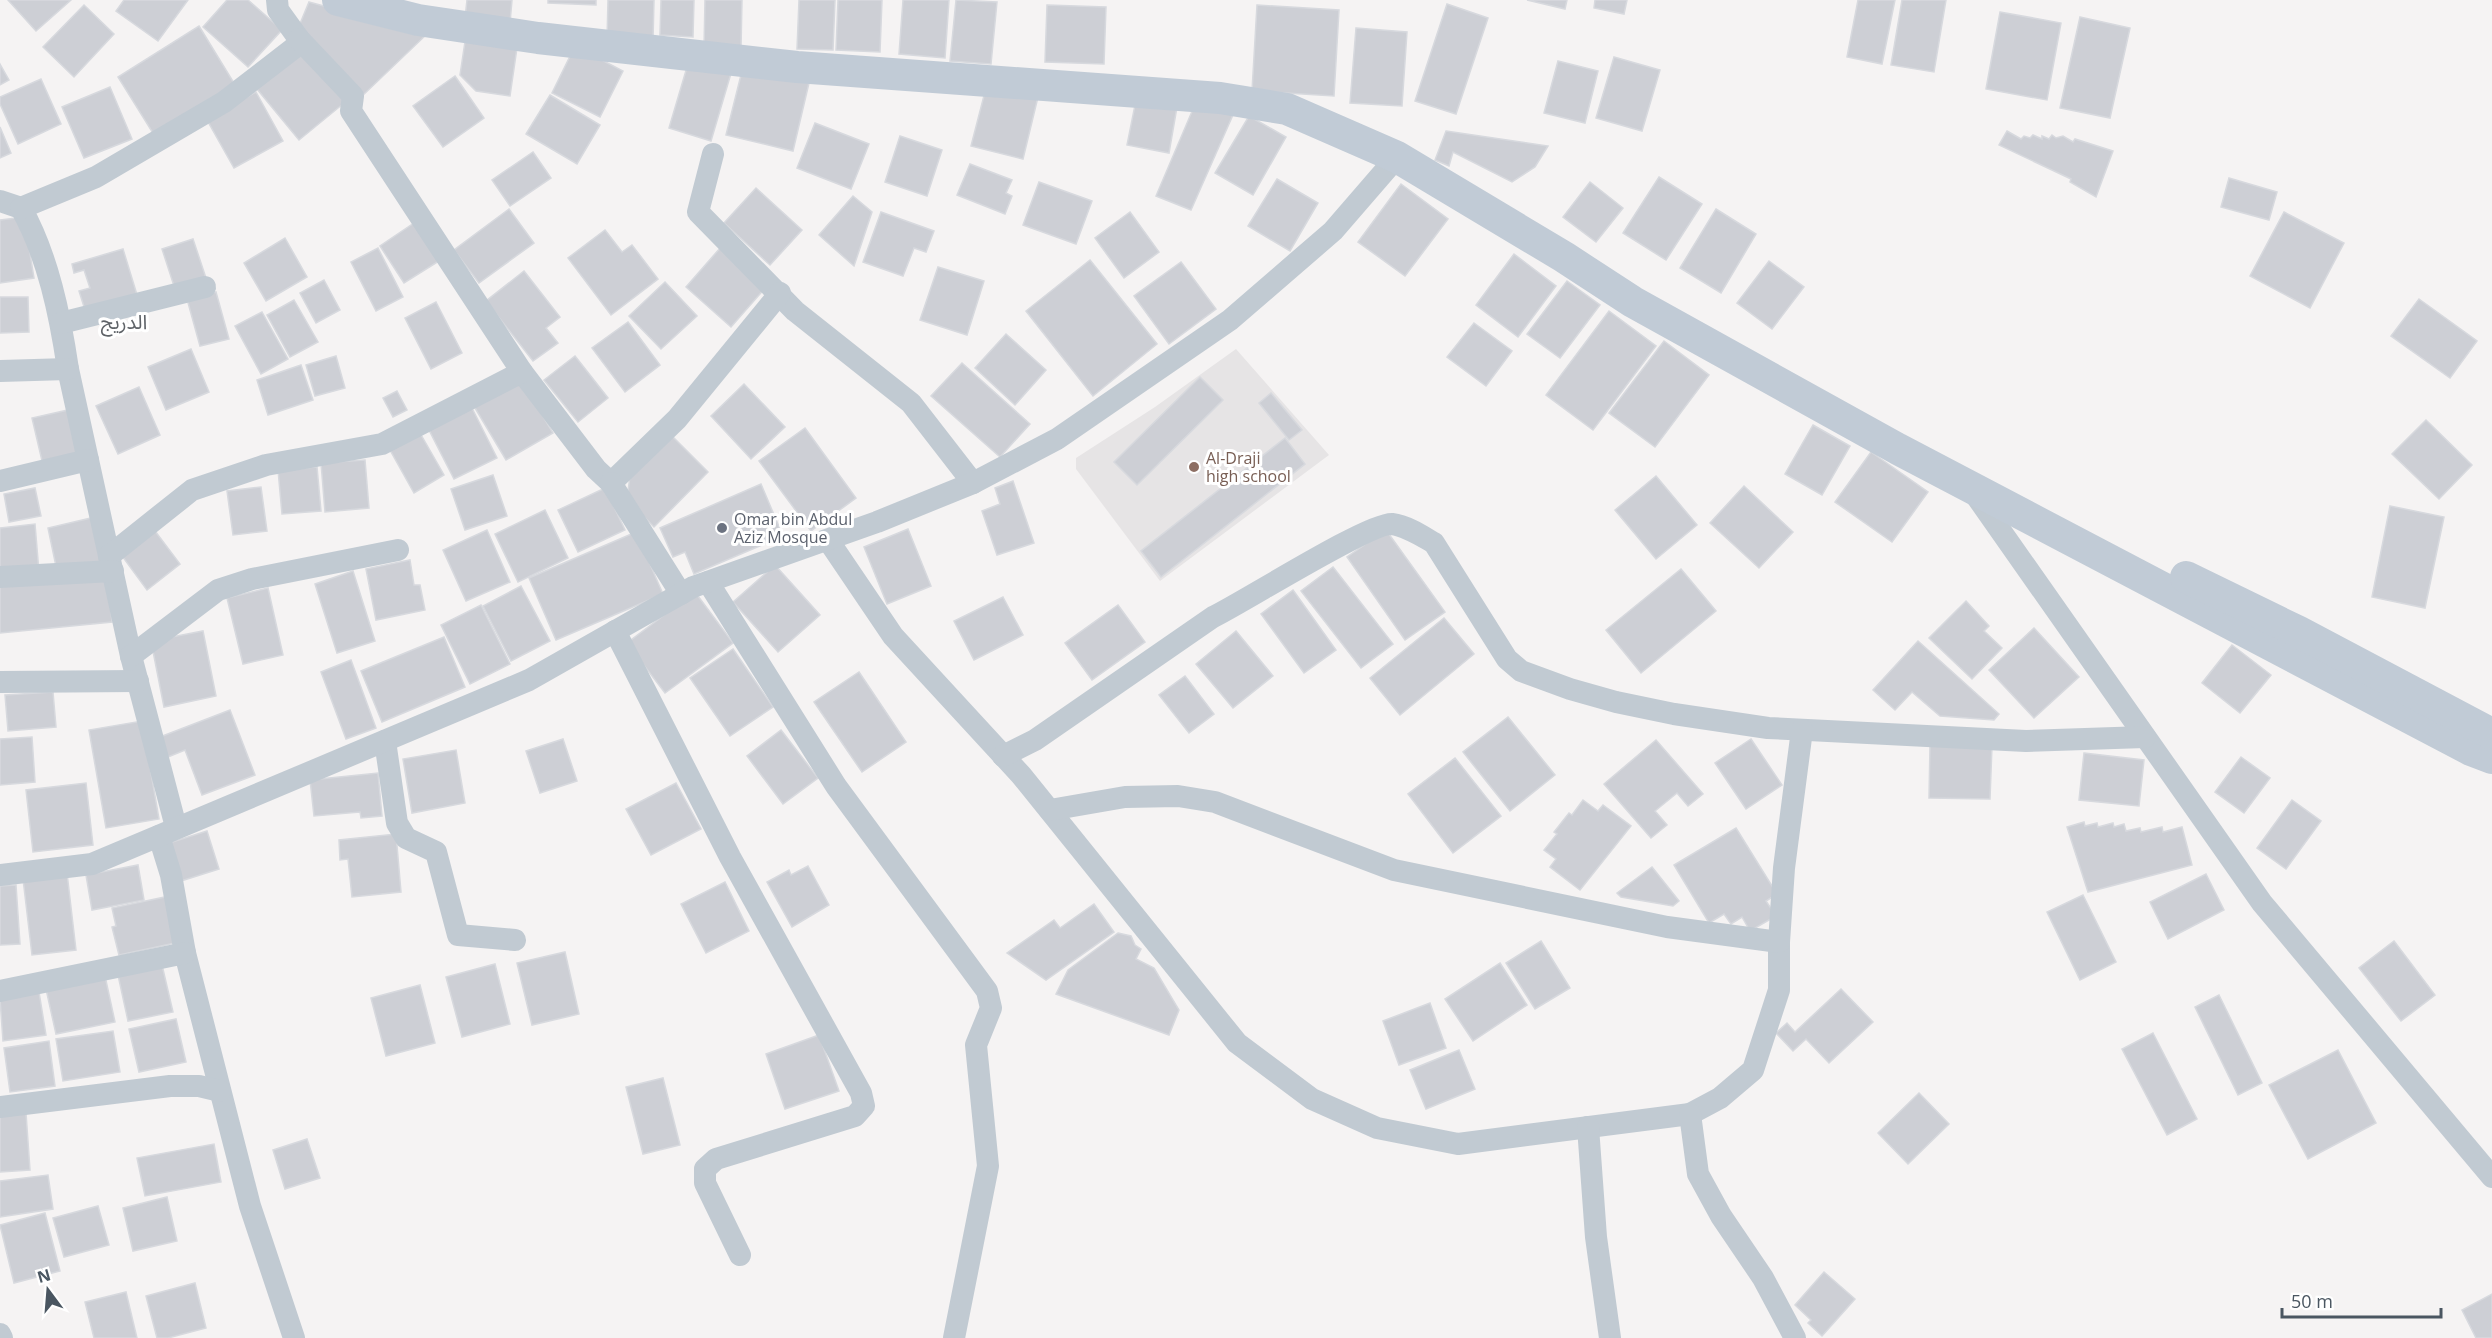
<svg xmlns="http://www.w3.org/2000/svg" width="2492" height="1338" font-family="'Open Sans','Noto Sans Arabic',sans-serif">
	<rect width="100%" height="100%" fill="#f5f3f3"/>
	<path fill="#e6e4e5" d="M1236 349 1329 455 1160 581 1076 469V458L1155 407Z"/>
	<g fill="#cdcfd5" stroke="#d7d9de" stroke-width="1.5">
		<path d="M8 0H71L36 31Z"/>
		<path d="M124 0H188L158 41 116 11Z"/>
		<path d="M227 0H248L282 30 248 67 203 27Z"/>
		<path d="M467 0H512L510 23 465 18Z"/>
		<path d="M548 0H596V5L548 3Z"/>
		<path d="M608 0H654L653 40 607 39Z"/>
		<path d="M661 0H694L693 37 660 35Z"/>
		<path d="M705 0H742L741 49 704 47Z"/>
		<path d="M799 0H835L833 50 797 49Z"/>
		<path d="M838 0H882L880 52 836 50Z"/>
		<path d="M903 0H949L945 58 899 54Z"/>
		<path d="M956 0 997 2 991 64 950 61Z"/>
		<path d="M1527 0H1567L1565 9Z"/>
		<path d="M1595 0H1627L1624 14 1594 8Z"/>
		<path d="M1858 0H1895L1882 64 1847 57Z"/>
		<path d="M1902 0H1946L1934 72 1891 65Z"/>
		<path d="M309 2 427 34 360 98 299 26Z"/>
		<path d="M1447 4 1488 18 1456 114 1415 101Z"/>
		<path d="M84 5 114 34 74 77 43 47Z"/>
		<path d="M1047 5 1106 7 1104 64 1045 62Z"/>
		<path d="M1257 5 1339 10 1334 96 1252 91Z"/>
		<path d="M2000 12 2061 23 2047 100 1986 89Z"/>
		<path d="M2080 17 2130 28 2110 118 2060 108Z"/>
		<path d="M199 26 237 88 156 138 118 77Z"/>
		<path d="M1356 28 1407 32 1402 106 1350 103Z"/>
		<path d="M466 35 518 41 510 96 476 91 460 75Z"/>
		<path d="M575 46 623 71 600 117 552 93Z"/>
		<path d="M307 49 349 99 299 140 257 89Z"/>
		<path d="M690 57 732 70 711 141 669 128Z"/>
		<path d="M1614 57 1660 70 1642 131 1596 118Z"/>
		<path d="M1558 61 1598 71 1585 123 1544 113Z"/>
		<path d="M0 64 9 80 0 85Z"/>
		<path d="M743 67 809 83 793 151 726 135Z"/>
		<path d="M455 76 484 118 443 147 413 106Z"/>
		<path d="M41 79 61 124 18 144 0 104V97Z"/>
		<path d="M987 84 1038 97 1023 159 971 146Z"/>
		<path d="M110 87 132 139 84 158 62 107Z"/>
		<path d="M256 92 283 141 234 168 207 120Z"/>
		<path d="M550 95 600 125 577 164 526 134Z"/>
		<path d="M1136 100 1177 107 1169 153 1127 145Z"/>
		<path d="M1196 102 1236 108 1191 210 1156 196Z"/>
		<path d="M1249 116 1286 137 1253 195 1215 173Z"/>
		<path d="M815 123 869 144 851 189 797 168Z"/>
		<path d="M0 127 11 153 0 158Z"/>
		<path d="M1446 131 1548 146 1535 167 1512 182 1453 152 1449 166 1435 160Z"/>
		<path d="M2007 131 2021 139 2024 136 2030 138 2033 135 2042 139V136L2049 139 2052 135 2056 138 2063 136 2073 142 2075 139 2113 151 2096 197 2070 182 2071 179 1999 145Z"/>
		<path d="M900 136 942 150 927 196 885 182Z"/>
		<path d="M533 152 551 178 510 206 492 180Z"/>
		<path d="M970 164 1012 180 1006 193 1012 196 1005 214 957 195Z"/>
		<path d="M1659 177 1702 204 1666 260 1623 233Z"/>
		<path d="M2229 178 2277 192 2269 220 2221 207Z"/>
		<path d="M1277 179 1318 203 1290 251 1248 226Z"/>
		<path d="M1039 182 1092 201 1076 244 1023 225Z"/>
		<path d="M1590 182 1623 208 1596 242 1563 217Z"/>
		<path d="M1401 184 1448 219 1405 276 1358 242Z"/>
		<path d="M756 188 802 230 770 265 724 223Z"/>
		<path d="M853 196 872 212 854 266 819 235Z"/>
		<path d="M509 209 534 243 479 283 454 250Z"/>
		<path d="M1716 209 1756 234 1721 293 1680 268Z"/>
		<path d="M881 212 934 231 926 252 914 248 903 276 863 262Z"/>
		<path d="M1130 212 1159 252 1124 278 1095 238Z"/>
		<path d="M2284 212 2344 243 2310 308 2250 276Z"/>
		<path d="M24 217 34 278 0 283V220Z"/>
		<path d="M414 223 439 261 404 283 380 246Z"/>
		<path d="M605 230 622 252 632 245 658 279 611 315 568 258Z"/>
		<path d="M285 238 307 277 266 301 244 263Z"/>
		<path d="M193 239 207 281 176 292 162 249Z"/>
		<path d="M721 247 766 287 731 327 686 287Z"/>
		<path d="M378 248 403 297 376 311 351 262Z"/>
		<path d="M123 249 138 298 86 313 79 291 90 288 84 270 74 273 72 264Z"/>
		<path d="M1514 254 1556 286 1518 337 1476 305Z"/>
		<path d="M1090 260 1157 344 1093 396 1026 311Z"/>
		<path d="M1769 261 1804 287 1772 329 1737 303Z"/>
		<path d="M1181 262 1216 309 1169 344 1134 296Z"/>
		<path d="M938 267 984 281 967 335 920 320Z"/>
		<path d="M524 271 560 317 546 328 558 343 533 361 486 301Z"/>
		<path d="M324 280 340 310 316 323 300 293Z"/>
		<path d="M1567 281 1600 305 1560 358 1527 334Z"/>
		<path d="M665 282 697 316 661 349 629 316Z"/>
		<path d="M216 292 229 339 200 346 187 299Z"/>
		<path d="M0 297H28L29 332 0 333Z"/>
		<path d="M2419 299 2477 341 2450 378 2391 336Z"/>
		<path d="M294 300 318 342 290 357 267 315Z"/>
		<path d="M436 302 462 353 431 369 405 318Z"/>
		<path d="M1609 311 1656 346 1593 430 1546 395Z"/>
		<path d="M262 312 288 359 261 374 235 326Z"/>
		<path d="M628 322 660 365 625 392 592 348Z"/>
		<path d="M1474 323 1512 351 1486 386 1447 357Z"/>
		<path d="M1006 334 1046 370 1015 405 975 368Z"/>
		<path d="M1664 341 1709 375 1655 447 1609 413Z"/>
		<path d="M191 349 209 392 166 410 148 367Z"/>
		<path d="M336 356 345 388 315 396 306 365Z"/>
		<path d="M575 356 608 398 578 422 544 380Z"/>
		<path d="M962 363 1030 424 1000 457 931 396Z"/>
		<path d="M301 365 313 400 268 415 257 380Z"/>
		<path d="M519 376 553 433 506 460 472 403Z"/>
		<path d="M1200 377 1223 400 1137 485 1114 462Z"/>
		<path d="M744 384 785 427 751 459 711 416Z"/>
		<path d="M139 387 160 435 118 454 96 406Z"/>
		<path d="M397 391 407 410 393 417 383 398Z"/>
		<path d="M1271 393 1302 430 1289 440 1259 403Z"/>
		<path d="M471 406 497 458 454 479 428 428Z"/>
		<path d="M68 410 79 457 43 465 32 418Z"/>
		<path d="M2426 420 2472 465 2439 499 2392 454Z"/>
		<path d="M1813 425 1850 446 1822 495 1785 474Z"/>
		<path d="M805 428 856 498 811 531 759 461Z"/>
		<path d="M420 433 444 475 414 493 390 450Z"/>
		<path d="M671 435 708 472 654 527 627 499 630 476Z"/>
		<path d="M1285 438 1305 464 1161 577 1141 551Z"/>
		<path d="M1871 452 1928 492 1892 542 1835 502Z"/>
		<path d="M365 460 369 508 325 512 321 463Z"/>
		<path d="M317 467 321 511 282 514 278 470Z"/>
		<path d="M493 475 507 516 465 530 451 489Z"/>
		<path d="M1656 476 1697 525 1656 559 1615 510Z"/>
		<path d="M1013 481 1034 543 997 555 982 511 1000 504 995 488Z"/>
		<path d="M761 484 783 536 694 574 685 552 673 557 660 528Z"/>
		<path d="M1744 486 1793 532 1759 568 1710 523Z"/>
		<path d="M261 487 267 531 233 535 227 491Z"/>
		<path d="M35 488 41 516 9 522 4 494Z"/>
		<path d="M605 488 625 530 578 552 558 510Z"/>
		<path d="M2390 506 2444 517 2425 608 2372 597Z"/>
		<path d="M545 510 568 558 518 582 495 534Z"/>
		<path d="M91 518 101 562 57 571 48 528Z"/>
		<path d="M35 524 39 572 0 575V528Z"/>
		<path d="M908 529 931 586 887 604 864 547Z"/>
		<path d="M487 530 510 582 466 601 443 550Z"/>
		<path d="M1386 530 1445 612 1405 640 1347 557Z"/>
		<path d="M155 531 180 564 147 590 122 556Z"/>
		<path d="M636 532 663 594 556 640 529 578Z"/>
		<path d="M410 560 414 585H420L425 610 376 620 366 569Z"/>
		<path d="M775 565 820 615 778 652 733 602Z"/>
		<path d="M1333 567 1393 644 1361 668 1301 591Z"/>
		<path d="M1681 569 1716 611 1641 673 1606 630Z"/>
		<path d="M353 571 375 641 337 653 315 584Z"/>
		<path d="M108 576 112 622 0 633V586Z"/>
		<path d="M521 586 550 641 511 661 483 606Z"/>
		<path d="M268 588 283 655 243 664 227 598Z"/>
		<path d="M1293 590 1336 650 1304 673 1261 614Z"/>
		<path d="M695 592 733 643 665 693 627 643Z"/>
		<path d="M1003 597 1023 635 974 660 954 621Z"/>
		<path d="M1966 601 1989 626 1984 631 2002 648 1972 679 1929 638Z"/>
		<path d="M481 605 510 664 470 684 441 625Z"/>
		<path d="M1118 605 1145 642 1092 680 1065 643Z"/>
		<path d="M1444 618 1474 654 1400 715 1370 678Z"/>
		<path d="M2034 628 2079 677 2034 718 1989 670Z"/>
		<path d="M203 631 216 696 164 707 151 641Z"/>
		<path d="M1236 631 1273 676 1233 708 1196 664Z"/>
		<path d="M444 637 465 687 382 722 361 671Z"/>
		<path d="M1918 641 1999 714 1994 720 1940 716 1912 692 1895 710 1873 690Z"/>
		<path d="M2232 645 2271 675 2240 713 2202 683Z"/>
		<path d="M733 649 773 707 730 736 690 678Z"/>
		<path d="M351 660 376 728 346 739 321 672Z"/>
		<path d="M859 672 906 742 862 772 814 702Z"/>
		<path d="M1185 676 1214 714 1189 733 1159 695Z"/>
		<path d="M53 692 56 727 8 731 5 695Z"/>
		<path d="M230 710 255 775 202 795 185 750 168 757 160 737Z"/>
		<path d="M1508 717 1555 775 1510 811 1463 752Z"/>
		<path d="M142 721 159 819 106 828 89 730Z"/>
		<path d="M781 730 818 778 783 804 747 756Z"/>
		<path d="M32 737 35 782 0 785V739Z"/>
		<path d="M563 739 577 781 540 793 526 751Z"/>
		<path d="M1751 739 1782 785 1746 809 1715 763Z"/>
		<path d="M1656 740 1703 794 1688 806 1677 793 1655 811 1667 825 1651 838 1604 784Z"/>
		<path d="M1930 745 1992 746 1990 799 1929 798Z"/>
		<path d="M456 750 465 803 412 813 403 759Z"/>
		<path d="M2084 753 2144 760 2139 806 2079 800Z"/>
		<path d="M2241 757 2270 778 2244 813 2215 792Z"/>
		<path d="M1455 758 1501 816 1453 853 1408 794Z"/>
		<path d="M378 773 382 816 361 818 360 812 314 816 310 780Z"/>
		<path d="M86 783 93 845 33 852 26 790Z"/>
		<path d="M676 783 701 829 651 855 626 809Z"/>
		<path d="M1583 800 1598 811 1603 805 1631 826 1580 890 1550 867 1556 859 1544 850 1557 834 1554 832 1569 813 1572 815Z"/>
		<path d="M2292 800 2321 821 2286 869 2257 848Z"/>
		<path d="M2084 822 2085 826 2097 823 2098 827 2113 823 2114 827 2124 824 2126 831 2140 828 2141 832 2162 827 2163 832 2182 827 2192 865 2088 892 2067 827Z"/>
		<path d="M1736 828 1777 894 1766 901 1776 916 1750 931 1742 917 1731 924 1724 914 1709 923 1674 865Z"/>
		<path d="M207 831 219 869 181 881 169 843Z"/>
		<path d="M396 834 401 892 352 897 348 859 340 860 339 840Z"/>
		<path d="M138 865 144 900 92 910 86 875Z"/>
		<path d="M808 866 829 905 792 927 767 882 789 870 791 875Z"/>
		<path d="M1652 867 1679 901 1673 906 1621 897 1617 893Z"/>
		<path d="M67 873 76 950 32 955 23 879Z"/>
		<path d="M2206 874 2224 910 2168 939 2150 902Z"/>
		<path d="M725 882 749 931 706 953 681 904Z"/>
		<path d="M16 885 20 944 0 945V886Z"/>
		<path d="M2083 895 2116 962 2080 980 2047 912Z"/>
		<path d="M165 897 175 943 119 955 112 927 116 926 112 908Z"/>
		<path d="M1094 904 1114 932 1046 980 1007 953 1054 920 1060 928Z"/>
		<path d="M1118 933 1131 936 1135 945 1141 949 1136 959 1154 968 1179 1010 1169 1035 1056 994 1068 970Z"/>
		<path d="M1541 941 1570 988 1535 1009 1506 963Z"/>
		<path d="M2394 941 2435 995 2401 1021 2359 968Z"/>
		<path d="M565 952 579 1014 532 1025 517 963Z"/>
		<path d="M1500 963 1527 1005 1473 1041 1445 999Z"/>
		<path d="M495 964 510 1024 462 1037 446 977Z"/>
		<path d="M162 965 173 1012 128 1021 118 975Z"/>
		<path d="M105 976 115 1022 56 1034 46 989Z"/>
		<path d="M420 985 435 1043 386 1056 371 998Z"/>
		<path d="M1841 989 1873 1022 1829 1063 1806 1039 1793 1051 1776 1033 1787 1023 1795 1032Z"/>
		<path d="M39 992 46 1035 3 1041 0 999Z"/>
		<path d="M2219 995 2262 1083 2238 1095 2195 1007Z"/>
		<path d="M1430 1003 1446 1048 1399 1065 1383 1021Z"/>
		<path d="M176 1019 186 1062 139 1072 129 1029Z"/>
		<path d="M113 1031 120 1072 63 1081 56 1039Z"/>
		<path d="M2153 1033 2197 1119 2167 1135 2122 1049Z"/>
		<path d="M819 1035 839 1091 785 1109 766 1054Z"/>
		<path d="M49 1041 55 1086 10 1092 4 1048Z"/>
		<path d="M1459 1050 1475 1089 1426 1109 1410 1070Z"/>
		<path d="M2338 1050 2376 1123 2308 1159 2269 1085Z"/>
		<path d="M663 1078 680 1145 643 1154 626 1087Z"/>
		<path d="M1919 1093 1949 1124 1908 1164 1878 1133Z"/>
		<path d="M26 1113 30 1170 0 1172V1115Z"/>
		<path d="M307 1139 320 1178 285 1189 273 1150Z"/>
		<path d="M214 1144 221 1182 145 1196 137 1158Z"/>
		<path d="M48 1175 53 1209 0 1217V1181Z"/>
		<path d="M167 1197 177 1241 133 1251 123 1208Z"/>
		<path d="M98 1206 109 1245 64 1257 53 1218Z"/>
		<path d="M45 1213 60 1271 14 1283 0 1225Z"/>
		<path d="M1824 1272 1855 1299 1822 1336 1808 1323 1811 1320 1795 1305Z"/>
		<path d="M195 1283 206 1328 168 1338H157L146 1296Z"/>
		<path d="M126 1292 137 1338H94L85 1302Z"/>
		<path d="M2492 1294V1338H2476L2462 1310Z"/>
	</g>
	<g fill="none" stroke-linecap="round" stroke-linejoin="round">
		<g stroke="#c1cad2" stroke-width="22">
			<path d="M713 154 698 212 795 311 911 403 973 483"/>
			<path d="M0 201 21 208C48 256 60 315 68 369L131 656 176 827"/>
			<path d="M21 208 96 177 224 102 294 48 299 39 278 10 277 0"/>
			<path d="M61 323 205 287"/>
			<path d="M0 371 68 369"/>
			<path d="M522 372 596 469 611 483 677 419 780 293"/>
			<path d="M0 481 88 460"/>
			<path d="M611 483 681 594"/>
			<path d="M1972 490 2262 903 2492 1177"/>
			<path d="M828 540 893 636 1021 775 1237 1043 1312 1099 1377 1128 1458 1144 1690 1114 1720 1098 1753 1070 1779 990V942"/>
			<path d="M109 556 192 490 266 465 382 444 522 372 351 111 353 96 299 39"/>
			<path d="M0 577 113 571"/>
			<path d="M708 582 836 786 987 991 991 1008 976 1045 988 1166 954 1338"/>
			<path d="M615 631 730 857 861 1093 864 1106 855 1116 716 1159 705 1169V1183L740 1255"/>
			<path d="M131 656 218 590 252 579 398 550"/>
			<path d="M0 682 138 681"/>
			<path d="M385 741 397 823 406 838 436 852 458 935 515 940"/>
			<path d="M1003 756 1035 740 1213 617C1244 602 1370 522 1392 524 1407 526 1422 536 1434 543L1507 659 1521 671 1570 689 1616 702 1674 714 1768 728 2026 741 2145 737"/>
			<path d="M1050 810 1125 797 1178 796 1215 802 1394 870 1667 927 1779 942 1784 868 1802 730"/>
			<path d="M159 836 171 875 185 953 250 1206 294 1338"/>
			<path d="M0 875 92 864 529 680 693 587 877 522 973 483 1057 439 1230 320 1333 231 1397 157"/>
			<path d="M0 991 185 953"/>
			<path d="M0 1107 170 1086H199L220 1091"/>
			<path d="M1690 1114 1698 1174 1721 1216 1763 1278 1795 1338"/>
			<path d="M1588 1127 1596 1237 1610 1338"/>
			<path d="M0 1334 2 1338"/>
		</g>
		<g stroke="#c1cbd6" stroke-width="32">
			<path d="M338 0 418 20 538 38 797 67 1220 98 1287 109 1397 157 1564 257 1633 302 1898 449 2471 750 2492 758"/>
			<path d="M2186 577 2299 632 2492 734"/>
		</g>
	</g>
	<circle fill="#8d6e63" stroke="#fff" stroke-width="2" cx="1194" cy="467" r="6"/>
	<circle fill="#6b7280" stroke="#fff" stroke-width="2" cx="722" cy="528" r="6"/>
	<g text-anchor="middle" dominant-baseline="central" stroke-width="6" stroke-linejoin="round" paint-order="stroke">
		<g font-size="16" fill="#785e54" stroke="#fff" text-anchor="start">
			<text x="1206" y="458">Al-Draji<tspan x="1206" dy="18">high school</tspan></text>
		</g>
		<g font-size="16" fill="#5b616d" stroke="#fff" text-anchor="start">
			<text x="734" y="519">Omar bin Abdul<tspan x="734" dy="18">Aziz Mosque</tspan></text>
		</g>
		<g font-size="20" fill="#5f6368" stroke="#fff">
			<text x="124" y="321">الدريج</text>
		</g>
	</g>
	<g transform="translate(48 1290) rotate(344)" stroke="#ffffff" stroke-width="4.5" paint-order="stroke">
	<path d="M0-4.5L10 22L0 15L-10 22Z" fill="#4a5661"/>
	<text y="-9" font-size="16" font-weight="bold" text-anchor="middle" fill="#4a5661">N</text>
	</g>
	<path d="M2282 1308v9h159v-9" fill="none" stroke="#4a5661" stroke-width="3"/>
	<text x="2291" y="1308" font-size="18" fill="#4a5661" stroke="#ffffff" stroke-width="4.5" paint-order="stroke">50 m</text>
</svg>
